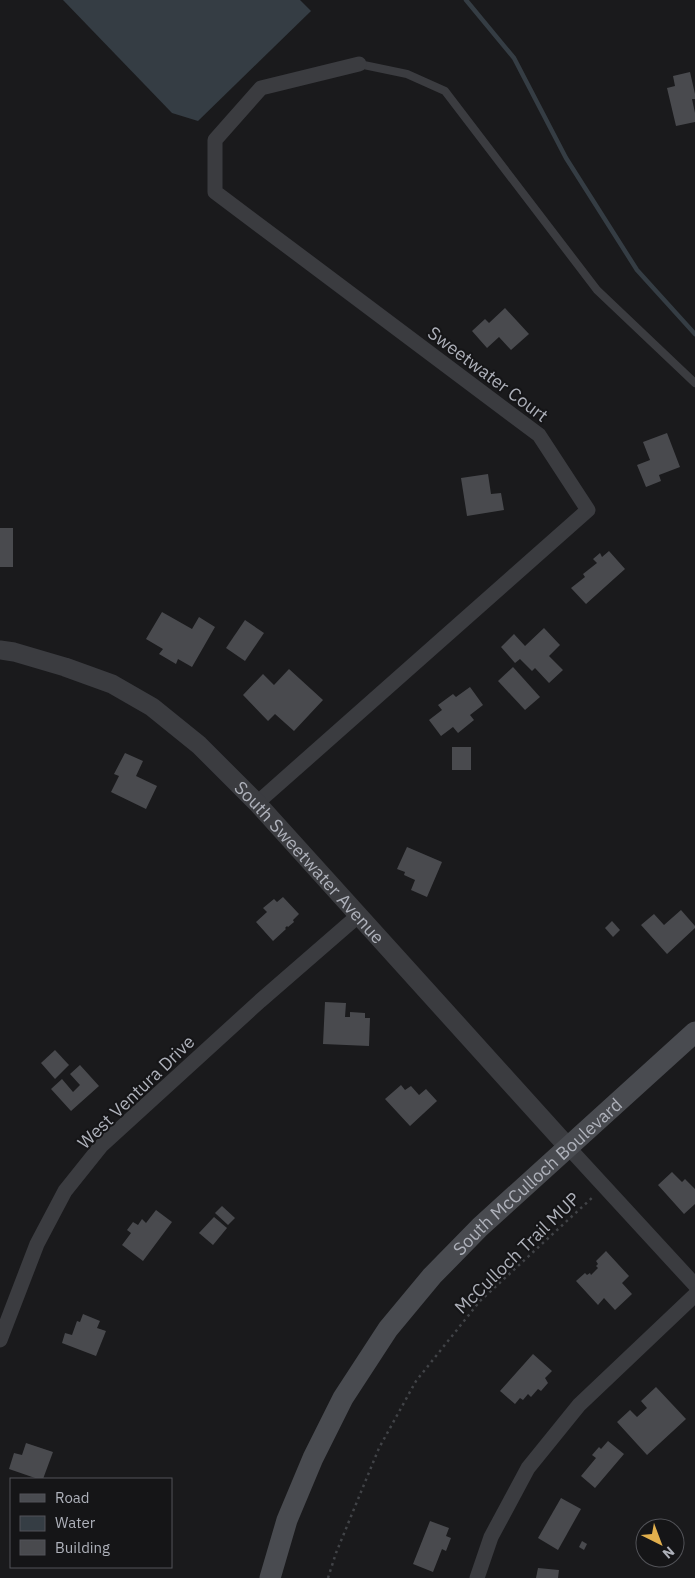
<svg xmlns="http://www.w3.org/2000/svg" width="695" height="1578" font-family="'IBM Plex Sans',sans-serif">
	<rect width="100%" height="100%" fill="#1a1a1c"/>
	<path fill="#353d44" d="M63 0H300L311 11 198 121 172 113Z"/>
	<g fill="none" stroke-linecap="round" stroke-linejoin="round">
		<path stroke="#353d44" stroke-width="4.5" d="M466 0 514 58 566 158 637 270 695 334"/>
	</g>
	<g fill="#494a4e">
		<path d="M690 72 695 94V99H692L695 113V122L676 126 667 88 675 86 673 76Z"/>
		<path d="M505 308 529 334 511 350 499 337 487 348 472 331 485 319 489 323Z"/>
		<path d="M667 433 680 467 659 475 661 481 646 487 637 465 650 460 643 442Z"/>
		<path d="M488 474 491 494 501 493 504 510 467 516 461 478Z"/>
		<rect x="0" y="528" width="13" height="39"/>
		<path d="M609 551 625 569 586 604 571 588 585 577 583 574 597 563 593 559 600 553 602 557Z"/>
		<path d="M162 612 192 629 199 617 215 627 192 667 178 659 176 664 159 654 163 649 146 639Z"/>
		<path d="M245 620 264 633 245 661 226 648Z"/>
		<path d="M544 628 560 645 549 656 563 670 549 683 535 668 532 671 520 659 515 663 501 647 514 634 525 646Z"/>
		<path d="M513 667 540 697 525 710 498 681Z"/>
		<path d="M289 669 323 700 294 731 275 714 268 721 243 695 263 674 274 685Z"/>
		<path d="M470 687 483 705 470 715 474 720 458 733 453 727 441 736 429 720 442 710 438 705 453 694 456 697Z"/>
		<rect x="452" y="747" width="19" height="23"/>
		<path d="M125 753 143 761 136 776 157 786 146 809 111 792 119 776 114 774Z"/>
		<path d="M407 847 442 862 427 897 411 890 415 880 404 875 405 872 397 869Z"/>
		<path d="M283 897 299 914 293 920 294 922 288 927 287 926 285 928 286 929 273 941 256 922 267 912 263 908 274 899 277 902Z"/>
		<path d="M681 910 695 926V928L667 954 641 925 654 914 664 925Z"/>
		<path d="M612 921 620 930 613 937 605 928Z"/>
		<path d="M325 1002 346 1003 345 1017H350V1012L365 1013V1018H370L369 1046 323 1044Z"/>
		<path d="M55 1050 69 1065 55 1079 41 1063Z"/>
		<path d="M80 1065 99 1086 71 1111 51 1089 62 1079 73 1092 80 1085 70 1074Z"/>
		<path d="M401 1085 405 1090 411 1086 419 1095 426 1089 437 1101 410 1126 385 1099Z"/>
		<path d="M672 1172 682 1182 685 1179 695 1189V1204L684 1214 658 1185Z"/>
		<path d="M222 1206 235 1218 228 1225 215 1213Z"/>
		<path d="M156 1210 172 1222 143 1261 122 1245 131 1233 127 1230 133 1222 138 1225 142 1219 146 1223Z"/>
		<path d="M214 1217 227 1228 213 1245 199 1233Z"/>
		<path d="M606 1251 629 1276 622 1283 632 1294 615 1310 604 1298 598 1305 576 1281 585 1273 587 1275 590 1273 591 1275 598 1268 596 1266 598 1264 596 1261Z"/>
		<path d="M83 1314 100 1321 97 1328 106 1331 96 1356 62 1343 65 1333 72 1335 77 1321 80 1322Z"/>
		<path d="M533 1354 552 1371 545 1378 548 1383 541 1391 538 1389 531 1397 528 1394 523 1400 520 1398 515 1404 500 1391Z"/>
		<path d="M656 1387 686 1419 647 1455 617 1422 630 1410 637 1417 647 1408 641 1401Z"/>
		<path d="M608 1441 624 1454 595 1488 581 1476 596 1458 592 1455 599 1447 601 1449Z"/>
		<path d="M26 1443 53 1452 43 1479H38L9 1469 14 1453 22 1455Z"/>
		<path d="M561 1498 581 1509 558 1550 538 1538Z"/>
		<path d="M430 1521 449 1528 446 1536 451 1538 446 1551 442 1549 433 1572 413 1564Z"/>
		<path d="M582 1541 587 1544 584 1550 579 1547Z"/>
		<path d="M538 1568 559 1570 558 1578H536Z"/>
	</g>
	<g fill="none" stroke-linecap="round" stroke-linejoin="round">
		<path stroke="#414347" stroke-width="2.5" stroke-dasharray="2.5 4" stroke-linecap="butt" d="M328 1578 336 1553 379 1448 416 1381 480 1301 594 1196"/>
		<path stroke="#3b3c40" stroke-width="8" d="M359 64 407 74 445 91 597 290 695 383"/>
		<g stroke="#3b3c40" stroke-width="15">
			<path d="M257 803 588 510 539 435 215 192V140L261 88 359 64"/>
			<path d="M568 1147 695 1285"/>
			<path d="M0 1340 37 1244 65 1191 101 1146 260 1001 359 915"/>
			<path d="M477 1578 491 1537 528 1468 579 1405 695 1295"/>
		</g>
		<path stroke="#3b3c40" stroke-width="19" id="s1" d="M0 650 14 652 65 667 112 684 152 707 199 745 257 803 568 1147"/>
		<path stroke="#494b50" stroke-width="21" id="s2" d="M270 1578 287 1520 313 1458 343 1398 388 1329 432 1276 480 1227 695 1032"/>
	</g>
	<g text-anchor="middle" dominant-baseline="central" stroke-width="4" stroke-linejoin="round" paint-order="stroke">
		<g font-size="18" fill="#aeb1ba" stroke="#151517">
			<text transform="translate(488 374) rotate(37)">Sweetwater Court</text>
			<text stroke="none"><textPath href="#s1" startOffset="385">South Sweetwater Avenue</textPath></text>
			<text transform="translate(136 1092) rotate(-44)">West Ventura Drive</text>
			<text stroke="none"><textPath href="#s2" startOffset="491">South McCulloch Boulevard</textPath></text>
			<text transform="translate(517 1253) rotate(-44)">McCulloch Trail MUP</text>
		</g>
	</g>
	<rect x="10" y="1478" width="162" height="90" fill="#151517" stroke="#525358"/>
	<rect x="20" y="1494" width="25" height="8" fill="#494b50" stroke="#525358"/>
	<text x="55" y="1503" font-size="15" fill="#aeb1ba">Road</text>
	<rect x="20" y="1516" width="25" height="15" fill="#353d44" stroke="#525358"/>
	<text x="55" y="1528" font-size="15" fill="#aeb1ba">Water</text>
	<rect x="20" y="1540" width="25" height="15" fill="#494a4e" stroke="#525358"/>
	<text x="55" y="1553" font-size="15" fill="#aeb1ba">Building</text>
	<g transform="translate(660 1543) rotate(138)"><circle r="24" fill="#151517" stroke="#525358"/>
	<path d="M0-4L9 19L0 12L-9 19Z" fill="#e1af4d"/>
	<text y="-8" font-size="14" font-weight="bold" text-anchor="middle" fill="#aeb1ba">N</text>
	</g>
</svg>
